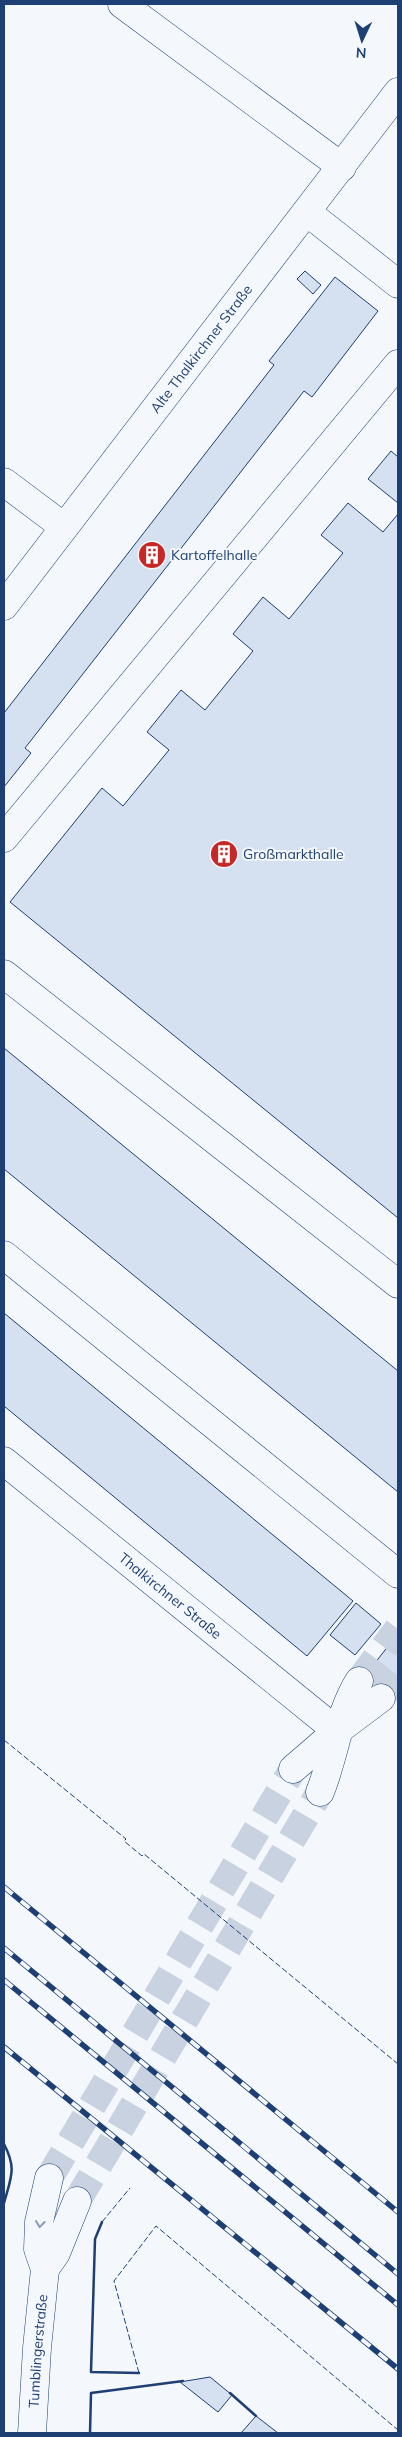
<svg xmlns="http://www.w3.org/2000/svg" width="402" height="2437" font-family="Mulish,sans-serif">
	<rect width="100%" height="100%" fill="#f4f7fb"/>
	<g fill="#d5e0f0" stroke="#1d3f73">
		<path d="M305 271 321 285 313 294 297 279Z"/>
		<path d="M335 277 378 311 312 397 304 391 25 748 31 753 4 787V713L274 365 269 361Z"/>
		<path d="M391 451 398 457V503L368 479Z"/>
		<path d="M348 503 383 532 398 514V1218L10 902 102 788 123 806 169 750 147 732 181 690 205 710 253 651 233 634 263 597 289 619 343 553 321 535Z"/>
		<path d="M4 1048 398 1371V1492L4 1169Z"/>
		<path d="M4 1313 353 1601 307 1656 4 1406Z"/>
		<path d="M356 1603 381 1624 355 1655 330 1635Z"/>
		<path d="M396 1636 398 1638V1690L371 1668Z"/>
		<path d="M210 2377 232 2395 218 2412 180 2382Z"/>
		<path d="M256 2416 278 2433H241Z"/>
	</g>
	<g fill="none" stroke-linecap="round" stroke-linejoin="round">
		<g stroke="#c9d2e0" stroke-width="28" stroke-dasharray="28 14" stroke-linecap="butt">
			<path d="M359 1681 398 1629"/>
			<path d="M381 1698 398 1675"/>
			<path d="M49 2178 293 1769"/>
			<path d="M77 2201 320 1792"/>
		</g>
		<defs>
			<g id="minor">
				<path d="M122 4 342 167"/>
				<path d="M307 212 398 284"/>
				<path d="M4 482 64 527"/>
				<path id="s1" d="M4 606 398 92"/>
				<path d="M4 838 398 364"/>
				<path d="M4 974 398 1284"/>
				<path d="M4 1255 398 1574"/>
				<path id="s2" d="M4 1461 337 1731"/>
				<path d="M293 1769 337 1731 381 1698"/>
				<path d="M320 1792C335 1755 338 1715 359 1681"/>
				<path d="M45 2269 56 2253 77 2201"/>
				<path id="s3" d="M32 2433 37 2348 45 2269 38 2249 39 2222 49 2178"/>
			</g>
		</defs>
		<use href="#minor" stroke="#1d3f73" stroke-width="29"/>
		<use href="#minor" stroke="#f4f7fb" stroke-width="28"/>
		<defs>
			<g id="rail">
				<path d="M4 1887 398 2212"/>
				<path d="M4 1948 398 2274"/>
				<path d="M4 1980 398 2305"/>
				<path d="M4 2047 398 2369"/>
			</g>
		</defs>
		<use href="#rail" stroke="#1d3f73" stroke-width="5.5"/>
		<use href="#rail" stroke="#f4f7fb" stroke-width="4" stroke-dasharray="11" stroke-linecap="butt"/>
		<g stroke="#1d3f73" stroke-width="1" stroke-dasharray="6 2.5" stroke-linecap="butt">
			<path d="M4 1740 126 1839 124 1841 142 1856 144 1854 398 2064"/>
			<path d="M102 2222 130 2188"/>
			<path d="M139 2373 114 2281 156 2226 398 2430"/>
		</g>
		<g stroke="#1d3f73" stroke-width="2.5">
			<path d="M4 2144C17 2169 11 2177 4 2203"/>
			<path d="M102 2222 95 2239 91 2372 139 2373"/>
			<path d="M230 2393 256 2416"/>
			<path d="M90 2433 91 2393 183 2381"/>
		</g>
	</g>
	<defs><path id="oneway-chevron" d="M-2-3.5L2.5 0L-2 3.5" fill="none" stroke-width="1.6" stroke-linecap="round" stroke-linejoin="round" transform="scale(1.25)"/></defs>
	<use stroke="#889bb7" href="#oneway-chevron" transform="translate(40 2224) rotate(97)"/>
	<defs>
		<symbol id="building-disc" viewBox="-11 -11 22 22"><circle r="9.5" fill="#c62828" stroke="#f4f7fb"/><path d="M-4-6H4V6H1V3H-1V6H-4ZM-2.5-4.3h1.7v1.8h-1.7ZM.8-4.3h1.7v1.8H.8ZM-2.5-1h1.7V.8h-1.7ZM.8-1h1.7V.8H.8Z" fill="#fff"/></symbol>
	</defs>
	<g fill-rule="evenodd">
		<use href="#building-disc" x="136" y="539" width="32" height="32"/>
		<use href="#building-disc" x="208" y="838" width="32" height="32"/>
	</g>
	<g text-anchor="middle" dominant-baseline="central" stroke-width="4" stroke-linejoin="round" paint-order="stroke">
		<g font-size="14" fill="#1d3f73" stroke="#f4f7fb">
			<text stroke="none"><textPath href="#s1" startOffset="324">Alte Thalkirchner Straße</textPath></text>
			<text stroke="none"><textPath href="#s2" startOffset="214">Thalkirchner Straße</textPath></text>
			<text stroke="none"><textPath href="#s3" startOffset="82">Tumblingerstraße</textPath></text>
		</g>
		<g font-size="14" fill="#1d3f73" stroke="#f4f7fb" text-anchor="start">
			<text x="171" y="555">Kartoffelhalle</text>
			<text x="243" y="854">Großmarkthalle</text>
		</g>
	</g>
	<rect width="402" height="2437" fill="none" stroke="#1d3f73" stroke-width="10"/>
	<g transform="translate(362 40) rotate(184)" stroke="#f4f7fb" stroke-width="4" paint-order="stroke">
	<path d="M0-4L9 19L0 12L-9 19Z" fill="#1d3f73"/>
	<text y="-8" font-size="14" font-weight="bold" text-anchor="middle" fill="#1d3f73">N</text>
	</g>
</svg>
